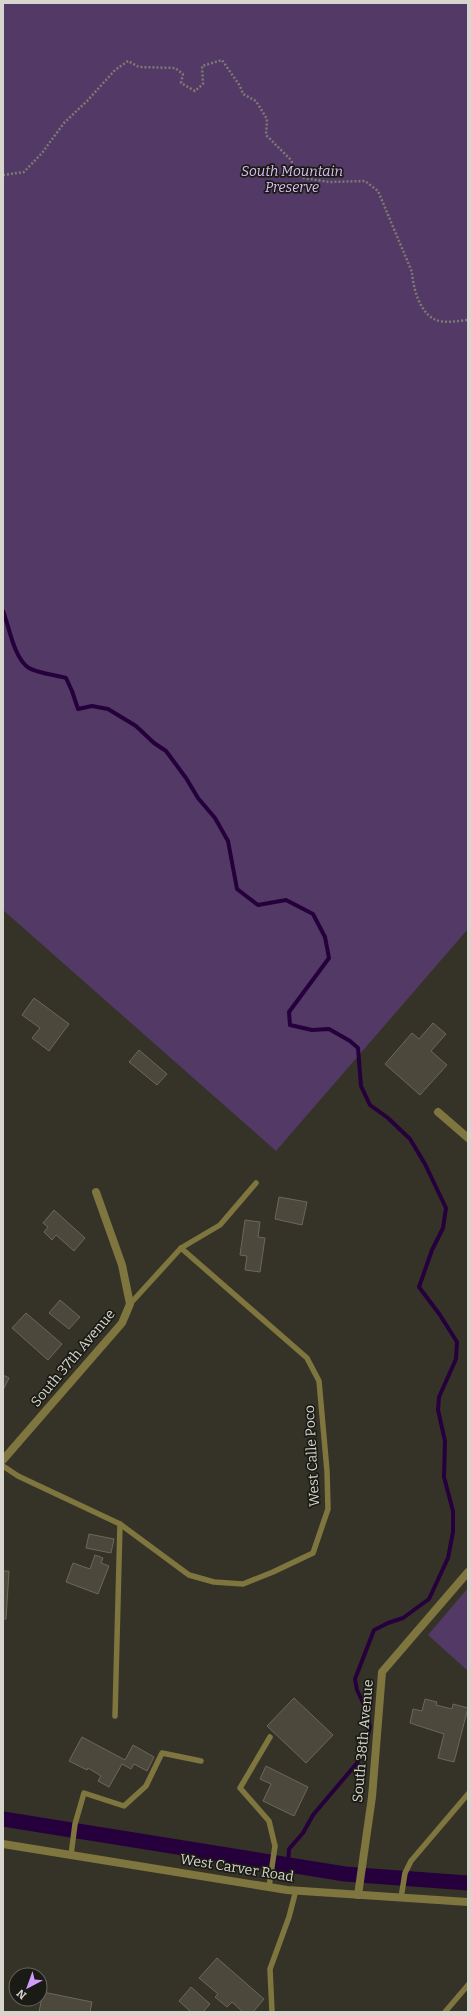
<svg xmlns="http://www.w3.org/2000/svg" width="471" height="2015" font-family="Bitter,serif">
	<rect width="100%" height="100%" fill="#353327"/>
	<g fill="#523966">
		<path d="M3 3H468V929L276 1151 3 910Z"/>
		<path d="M468 1588V1671L428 1635Z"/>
	</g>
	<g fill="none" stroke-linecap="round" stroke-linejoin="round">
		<path stroke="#26003c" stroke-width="4" d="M3 611C9 626 14 659 29 668 37 673 56 675 66 678L72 691 78 709 92 706 108 709 136 726 154 743 166 751 186 778 198 798 215 818 228 841 237 889 258 905 286 900 313 914 325 937 329 958 289 1012 290 1025 312 1030 329 1029 350 1041 358 1048 361 1086 370 1105 388 1118 410 1139 425 1164 446 1208 443 1228 432 1250 419 1287 440 1315 457 1342 456 1359 439 1397 438 1410 445 1441 444 1477 453 1511V1532L448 1558 429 1599 403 1618 388 1623 374 1630 355 1679 357 1690 366 1709 370 1727 363 1752 357 1763 313 1815 303 1833 289 1849 288 1865"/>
		<path stroke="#26003c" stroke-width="15" d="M3 1819 345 1874 468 1883"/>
	</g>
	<g fill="#4c493c" stroke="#6b685b">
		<path d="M34 998 69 1024 49 1051 32 1038 40 1028 22 1015Z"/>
		<path d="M433 1023 446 1034 431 1051 447 1065 420 1095 385 1064 412 1033 419 1039Z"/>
		<path d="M139 1050 167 1074 157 1085 129 1062Z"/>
		<path d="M279 1197 307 1202 302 1225 275 1219Z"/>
		<path d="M54 1210 85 1238 74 1251 56 1235 52 1240 44 1232 48 1227 43 1223Z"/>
		<path d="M245 1220 260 1222 258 1237 265 1238 260 1272 245 1270 247 1256 240 1255Z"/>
		<path d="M60 1300 80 1317 69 1329 49 1313Z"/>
		<path d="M26 1313 62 1344 48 1360 12 1328Z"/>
		<path d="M3 1375 9 1378 3 1390Z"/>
		<path d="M89 1534 114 1539 111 1553 86 1548Z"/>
		<path d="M95 1555 103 1558 101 1563 109 1566 98 1594 66 1582 73 1563 90 1569Z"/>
		<path d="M3 1571H9L6 1619H3Z"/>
		<path d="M294 1698 333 1735 306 1763 267 1726Z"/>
		<path d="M425 1699 437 1702 436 1705 452 1709 453 1704 468 1708 454 1762 438 1758 444 1734 410 1723 413 1709 422 1711Z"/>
		<path d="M82 1737 125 1760 133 1745 154 1757 147 1771 134 1764 131 1769 122 1764 109 1787 98 1781 101 1776 88 1768 87 1770 69 1761Z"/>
		<path d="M266 1766 308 1787 294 1816 263 1801 271 1784 260 1779Z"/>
		<path d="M217 1958 264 1999 253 2012H243L232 2002 227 2007 215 1997 218 1994 199 1978Z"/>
		<path d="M191 1987 210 2004 203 2012H191L179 2001Z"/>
		<path d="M43 1992 92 2002 90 2012H39Z"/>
	</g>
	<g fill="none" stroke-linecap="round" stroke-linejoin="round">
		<path stroke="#7c7b71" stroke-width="2.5" stroke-dasharray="2 2" stroke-linecap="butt" d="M3 175 24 172 42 153 64 123 88 100 115 70 128 61 139 67 175 68 183 74 181 83 195 91 203 84 202 66 222 60 240 86 243 94 256 101 267 119 266 135 290 159 297 171 304 178 329 182 365 181 378 191 412 272C413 287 419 311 434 319 442 324 458 321 468 320"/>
		<g stroke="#7f753f" stroke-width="5.5">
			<path d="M130 1304 181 1248 220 1225 256 1183"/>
			<path d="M3 1466 18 1476 120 1524 115 1716"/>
			<path d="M120 1524 189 1575 214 1582 243 1584 273 1572 313 1553 328 1509 327 1471 319 1381 307 1358 181 1248"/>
			<path d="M71 1855 75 1824 84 1793 124 1806 146 1786 162 1753 201 1761"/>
			<path d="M269 1887 275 1846 269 1821 240 1788 270 1737"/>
			<path d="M401 1898 405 1873 411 1861 468 1794"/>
			<path d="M272 2012 270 1969 289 1917 296 1890"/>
			<path d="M445 2012 468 1985"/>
		</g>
		<g stroke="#7f753f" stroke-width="8">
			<path d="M438 1112 468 1138"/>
			<path d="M3 1460 122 1323 130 1304 122 1265 96 1192"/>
			<path d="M3 1844 287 1890 468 1902"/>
			<path d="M358 1895 372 1797 382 1672 468 1572"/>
		</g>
	</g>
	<g text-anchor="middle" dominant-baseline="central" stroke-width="3.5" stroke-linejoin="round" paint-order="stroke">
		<g font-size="14" font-style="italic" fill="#dabcf4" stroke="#1b1b15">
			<text x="292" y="171">South Mountain<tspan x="292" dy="16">Preserve</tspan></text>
		</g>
		<g font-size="14" fill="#d7d6ce" stroke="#1b1b15">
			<text transform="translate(73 1358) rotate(-50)">South 37th Avenue</text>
			<text transform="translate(312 1456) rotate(-93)">West Calle Poco</text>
			<text transform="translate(363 1741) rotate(-85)">South 38th Avenue</text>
			<text transform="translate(237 1868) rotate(9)">West Carver Road</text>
		</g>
	</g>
	<rect width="471" height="2015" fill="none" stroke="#d7d6ce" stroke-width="8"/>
	<g transform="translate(28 1987) rotate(221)"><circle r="19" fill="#1b1b15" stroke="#66665f"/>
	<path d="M0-3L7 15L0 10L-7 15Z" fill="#d19dfd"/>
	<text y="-6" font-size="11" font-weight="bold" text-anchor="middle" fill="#d7d6ce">N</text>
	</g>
</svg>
